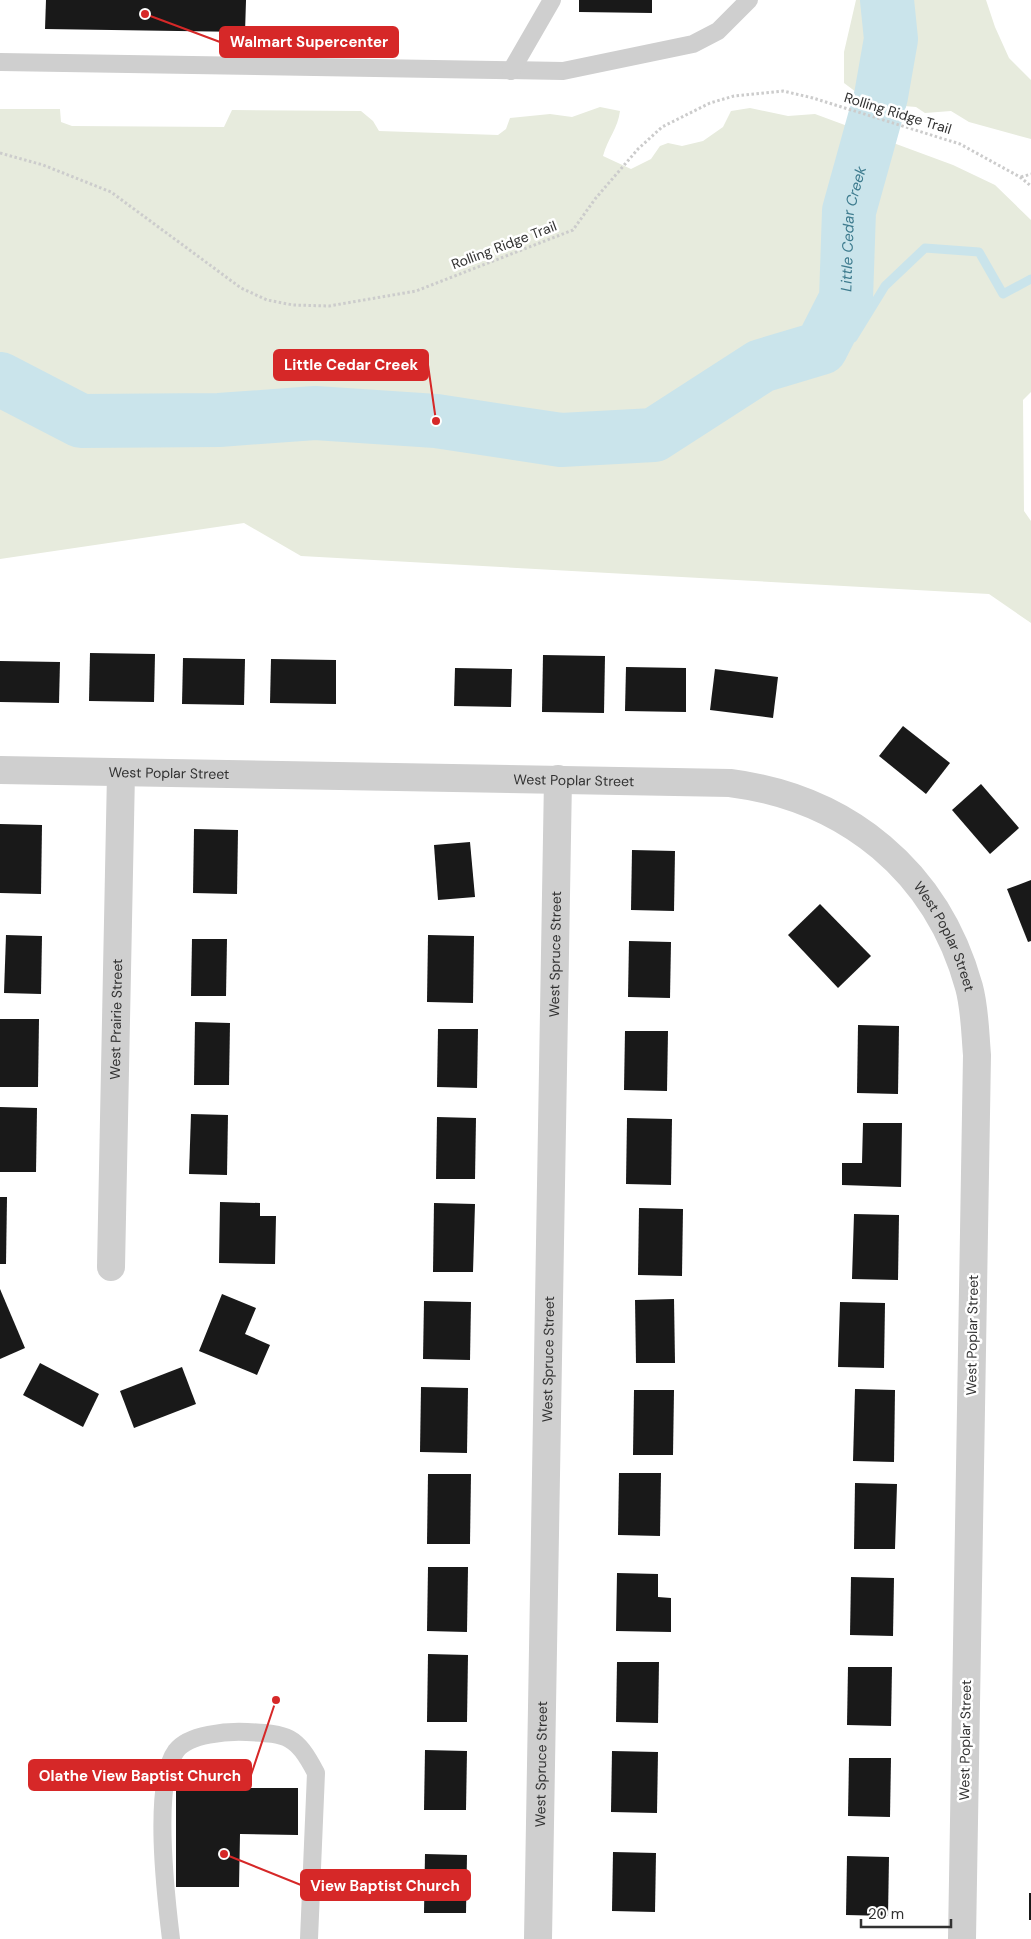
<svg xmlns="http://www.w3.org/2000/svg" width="1031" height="1939" font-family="'DM Sans',sans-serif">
	<rect width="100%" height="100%" fill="#fff"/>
	<g fill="#e7ebdd">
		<path d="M856 0H986L995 27 1009 58 1031 80V139L969 122 951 111 925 113 916 107 904 106 890 98 856 92 844 83V52Z"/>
		<path d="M600 107 620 111C618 128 608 138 603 156L631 169 651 159 660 146 668 143 682 146 703 141 723 127 731 111 750 108 788 116 815 114 953 165 995 185 1031 220V392L1023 400 1024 511 1031 521V623L989 594 301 556 244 523 0 559V109H60L61 122 72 126 224 127 232 110 361 111 373 121 379 131 498 135 506 129 510 118 550 114 572 117Z"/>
	</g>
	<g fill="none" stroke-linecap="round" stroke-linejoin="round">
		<path stroke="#cae4eb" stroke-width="9" d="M821 348 853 338 885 286 925 248 979 252 1003 294 1031 279"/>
		<path stroke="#cae4eb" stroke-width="54" id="s1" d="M0 379 81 421 219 420 315 413 436 421 561 440 654 435 761 366 821 348 846 299 849 211 881 96 891 39 887 0"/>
	</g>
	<g fill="#191919">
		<path d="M46 0H246L245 32 45 29Z"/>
		<path d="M579 0H652V13L579 12Z"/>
		<path d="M90 653 155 654 154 702 89 701Z"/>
		<path d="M543 655 605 656 604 713 542 712Z"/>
		<path d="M183 658 245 659 244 705 182 704Z"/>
		<path d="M271 659 336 660V704L270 703Z"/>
		<path d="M0 661 60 662 59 703 0 702Z"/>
		<path d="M626 667 686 668V712L625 711Z"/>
		<path d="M455 668 512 669 511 707 454 706Z"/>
		<path d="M715 669 778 677 773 718 710 710Z"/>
		<path d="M903 726 950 763 926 794 879 756Z"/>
		<path d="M981 784 1019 828 990 854 952 810Z"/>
		<path d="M0 824 42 825 41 894 0 893Z"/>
		<path d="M194 829 238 830 237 894 193 893Z"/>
		<path d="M470 842 475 897 438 900 434 845Z"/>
		<path d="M632 850 675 851 674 911 631 910Z"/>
		<path d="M1031 880V941L1028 942 1007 889Z"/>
		<path d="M820 904 871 956 838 988 788 935Z"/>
		<path d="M6 935 42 936 41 994 4 993Z"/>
		<path d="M428 935 474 936 473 1003 427 1002Z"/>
		<path d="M192 939H227L226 996H191Z"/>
		<path d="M629 941 671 942 670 998 628 997Z"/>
		<path d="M0 1019H39L38 1087H0Z"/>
		<path d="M195 1022 230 1023 229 1085H194Z"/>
		<path d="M858 1025 899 1026 898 1094 857 1093Z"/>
		<path d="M438 1029H478L477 1088 437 1087Z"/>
		<path d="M625 1031H668L667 1091 624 1090Z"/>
		<path d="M0 1107 37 1108 36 1172H0Z"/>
		<path d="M191 1114 228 1115 227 1175 189 1174Z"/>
		<path d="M437 1117 476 1118 475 1179H436Z"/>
		<path d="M627 1118 672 1119 671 1185 626 1184Z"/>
		<path d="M863 1123H902L901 1187 842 1185V1163H862Z"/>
		<path d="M0 1197H7L6 1264H0Z"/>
		<path d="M220 1202 260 1203V1216H276L275 1264 219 1263Z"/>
		<path d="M434 1203 475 1204 473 1272H433Z"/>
		<path d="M639 1208 683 1209 682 1276 638 1275Z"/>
		<path d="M854 1214 899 1215 898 1280 852 1279Z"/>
		<path d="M0 1289 25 1348 0 1359Z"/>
		<path d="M222 1294 256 1308 245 1334 270 1345 257 1375 199 1351Z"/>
		<path d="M674 1299 675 1363H636L635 1300Z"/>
		<path d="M424 1301 471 1302 470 1360 423 1359Z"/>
		<path d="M840 1302 885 1303 884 1368 838 1367Z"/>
		<path d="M40 1363 99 1394 83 1427 23 1395Z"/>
		<path d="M182 1367 196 1404 134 1428 120 1391Z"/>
		<path d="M421 1387 468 1388 467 1453 420 1452Z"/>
		<path d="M855 1389 895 1390 894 1462 853 1461Z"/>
		<path d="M634 1390H674L673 1455H633Z"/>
		<path d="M619 1473H661L660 1536 618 1535Z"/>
		<path d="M428 1474H471L470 1544H427Z"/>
		<path d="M855 1483 897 1484 895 1549H854Z"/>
		<path d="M428 1567H468L467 1632 427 1631Z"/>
		<path d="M617 1573 658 1574V1597L671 1598V1632L616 1631Z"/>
		<path d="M851 1577 894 1578 893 1636 850 1635Z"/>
		<path d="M428 1654 468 1655 467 1722H427Z"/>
		<path d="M617 1662H659L658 1723 616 1722Z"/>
		<path d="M848 1667H892L891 1726 847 1725Z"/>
		<path d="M425 1750 467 1751 466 1810H424Z"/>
		<path d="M612 1751 658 1752 657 1813 611 1812Z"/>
		<path d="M849 1758H891L890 1817 848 1816Z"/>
		<path d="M176 1788H298V1835L240 1834 239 1887H176Z"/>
		<path d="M613 1852 656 1853 655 1912 612 1911Z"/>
		<path d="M425 1854 467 1855 466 1913H424Z"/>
		<path d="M847 1856 889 1857 888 1916 846 1915Z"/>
		<rect x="1029" y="1893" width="2" height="27"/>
	</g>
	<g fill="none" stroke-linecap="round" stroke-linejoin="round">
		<g stroke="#ccc" stroke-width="3" stroke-dasharray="2.5 2.5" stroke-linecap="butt">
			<path d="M0 153 43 165 111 192 241 288 267 300 293 305 329 306 416 291 573 230 595 199 638 149 662 127 710 103 734 96 783 91 813 98 960 144 1020 177 1031 186"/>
			<path d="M1021 177 1031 174"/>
		</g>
		<g stroke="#cfcfcf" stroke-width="18">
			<path d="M0 62 563 71 693 44 718 31 749 0"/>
			<path d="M511 71 552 0"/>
			<path d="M171 1939C166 1898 152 1783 176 1751 188 1734 228 1731 247 1732 288 1734 296 1735 316 1773L309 1939"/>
		</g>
		<g stroke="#cfcfcf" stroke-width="28">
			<path id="s2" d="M0 770 730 783C847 798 937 871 969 987 975 1009 975 1032 977 1055L962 1939"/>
			<path id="s3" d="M111 1267 121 773"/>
			<path id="s4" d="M538 1939 558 779"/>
		</g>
	</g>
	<g text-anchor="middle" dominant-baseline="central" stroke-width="5" stroke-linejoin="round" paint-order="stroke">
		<g font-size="14" fill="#323232" stroke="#fff">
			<text transform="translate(898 113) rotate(17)">Rolling Ridge Trail</text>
			<text transform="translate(504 245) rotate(-21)">Rolling Ridge Trail</text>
			<text stroke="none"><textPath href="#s2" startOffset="169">West Poplar Street</textPath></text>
			<text stroke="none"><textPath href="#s2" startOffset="574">West Poplar Street</textPath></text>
			<text stroke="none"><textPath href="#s2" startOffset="1008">West Poplar Street</textPath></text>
			<text stroke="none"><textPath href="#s4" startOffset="985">West Spruce Street</textPath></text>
			<text stroke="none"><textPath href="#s3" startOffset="248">West Prairie Street</textPath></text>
			<text transform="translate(972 1335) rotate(-89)">West Poplar Street</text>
			<text stroke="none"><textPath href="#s4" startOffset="580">West Spruce Street</textPath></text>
			<text transform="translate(965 1740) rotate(-89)">West Poplar Street</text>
			<text stroke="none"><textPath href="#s4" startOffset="175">West Spruce Street</textPath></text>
		</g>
		<g font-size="15" font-style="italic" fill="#3d7b8e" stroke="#fff">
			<text stroke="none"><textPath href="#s1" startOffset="982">Little Cedar Creek</textPath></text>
		</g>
	</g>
	<path fill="none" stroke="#d62828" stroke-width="2" d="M145 14L220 42M436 421L428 365M276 1700L251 1775M224 1854L301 1885"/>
	<g fill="#d62828" stroke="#fff" stroke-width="2">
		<circle cx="145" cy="14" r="5"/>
		<circle cx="436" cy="421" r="5"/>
		<circle cx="276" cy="1700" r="5"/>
		<circle cx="224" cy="1854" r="5"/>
	</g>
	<g fill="#d62828" stroke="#d62828" stroke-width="2">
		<rect x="220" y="27" width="178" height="30" rx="5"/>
		<rect x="274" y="350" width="154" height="30" rx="5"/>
		<rect x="29" y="1760" width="222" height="30" rx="5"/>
		<rect x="301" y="1870" width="169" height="30" rx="5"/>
	</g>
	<g font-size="15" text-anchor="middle" font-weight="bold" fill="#fff">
		<text x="309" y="47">Walmart Supercenter</text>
		<text x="351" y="370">Little Cedar Creek</text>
		<text x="140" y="1781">Olathe View Baptist Church</text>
		<text x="385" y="1891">View Baptist Church</text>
	</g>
	<path d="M861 1919v8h90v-8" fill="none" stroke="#323232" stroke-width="2.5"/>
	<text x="868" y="1919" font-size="15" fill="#323232" stroke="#ffffff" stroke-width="4" paint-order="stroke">20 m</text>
</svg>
